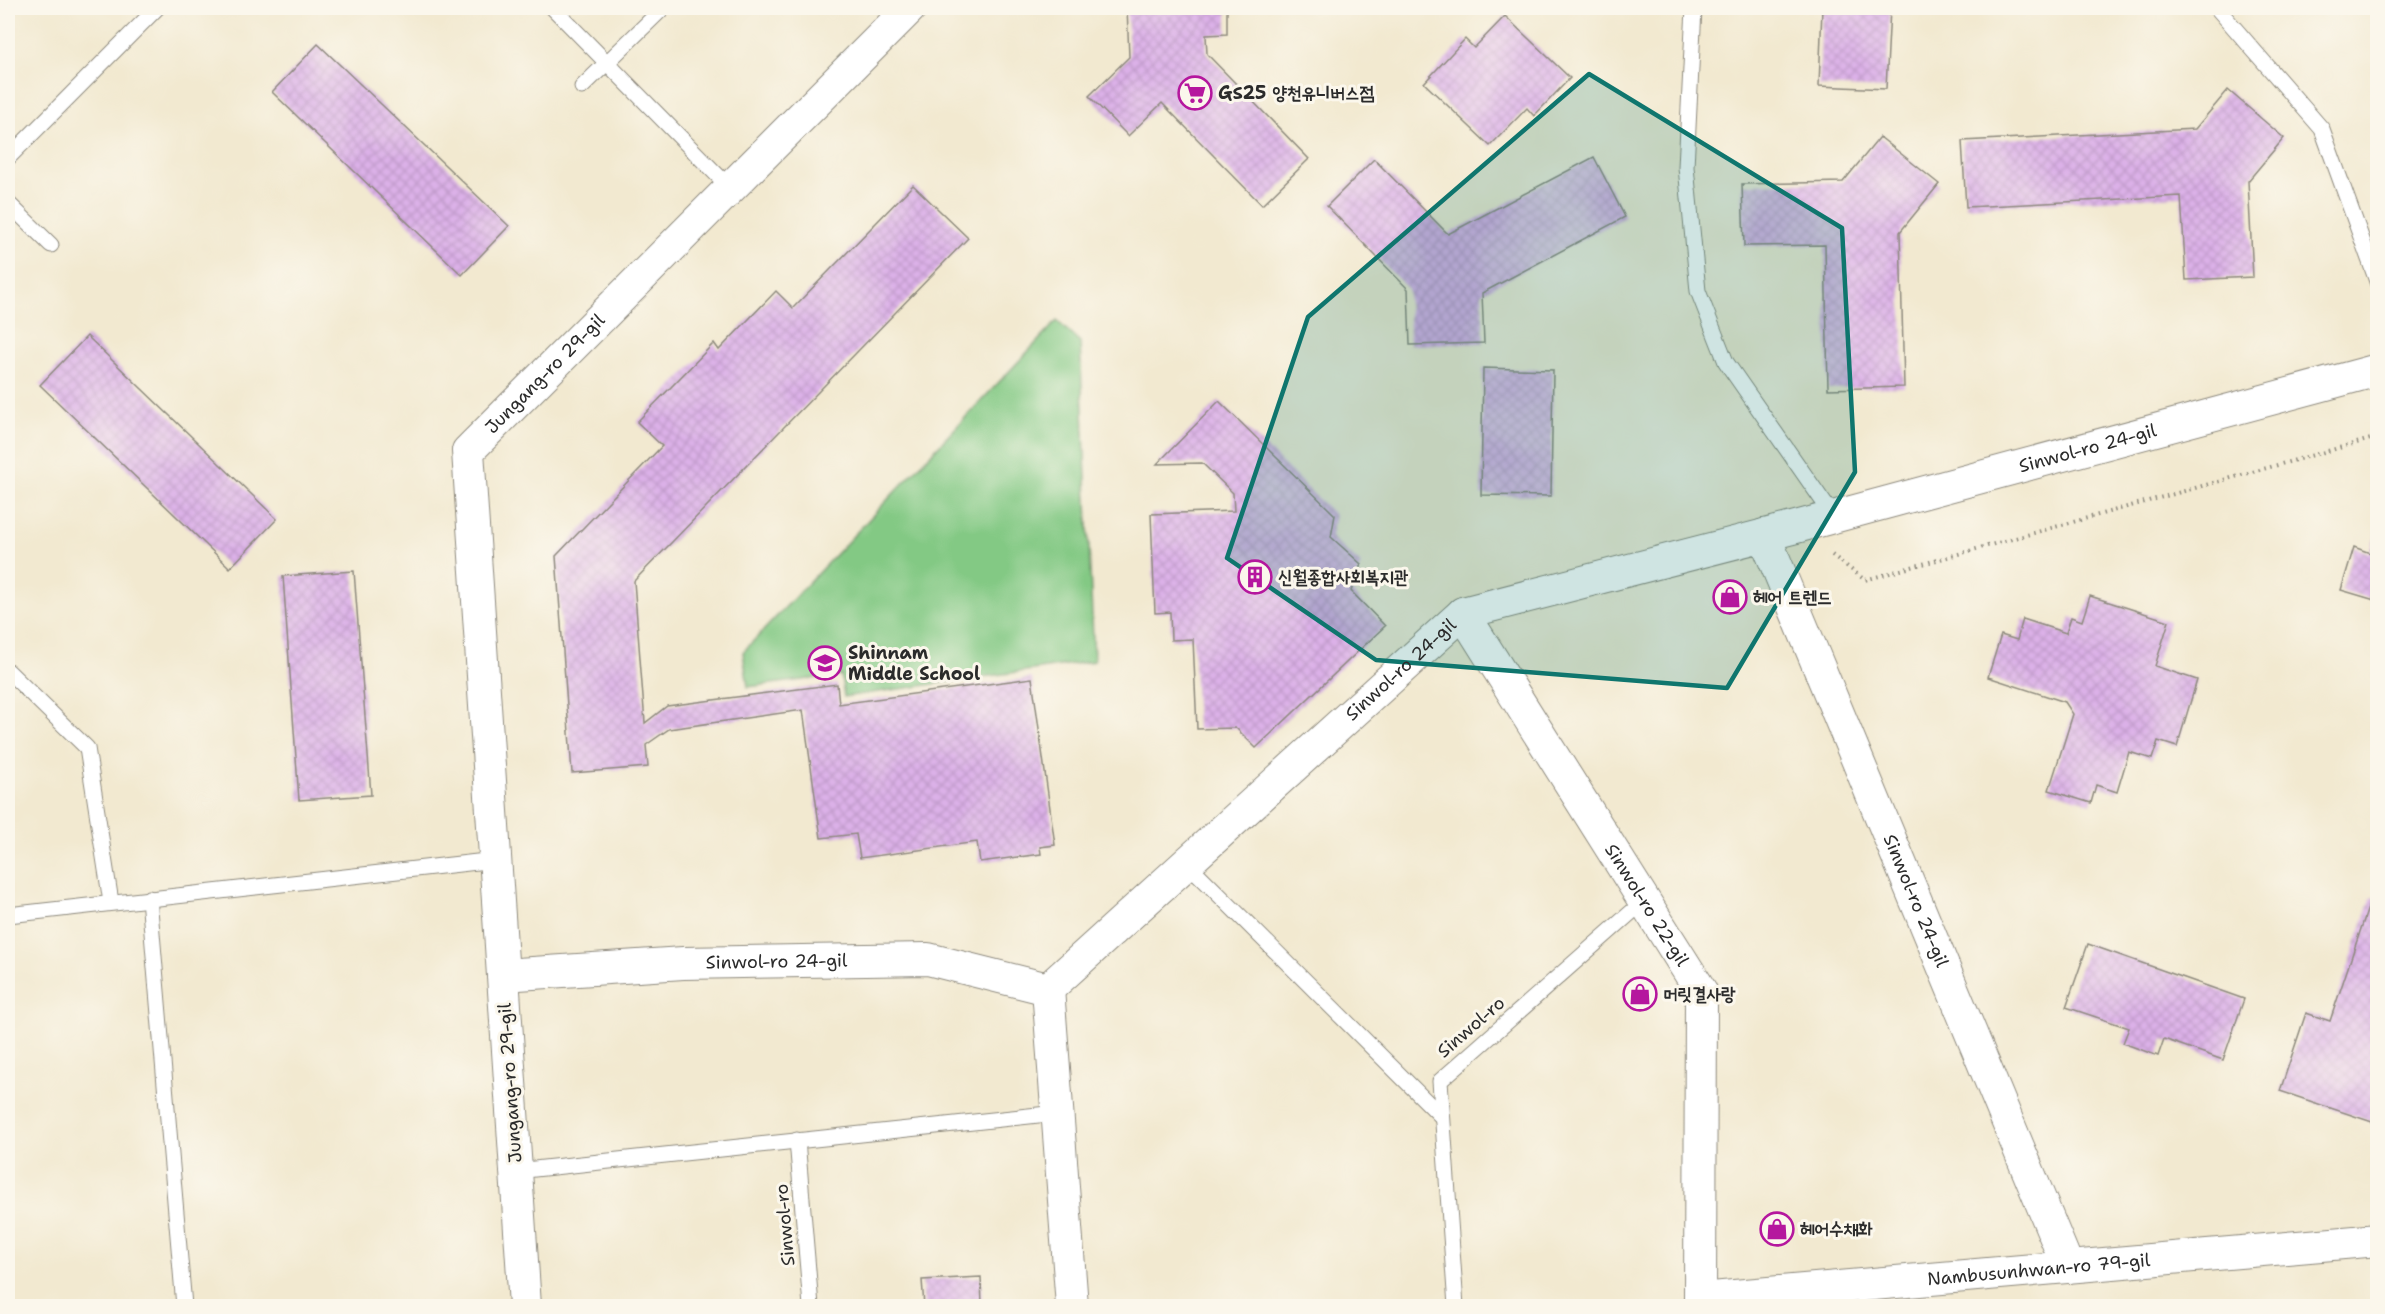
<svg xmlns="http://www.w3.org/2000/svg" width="2385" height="1314" font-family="'Shantell Sans','Poor Story',sans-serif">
	<defs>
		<pattern id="building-cross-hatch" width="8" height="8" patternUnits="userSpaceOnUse" patternTransform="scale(1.5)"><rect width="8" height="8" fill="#dcb1e8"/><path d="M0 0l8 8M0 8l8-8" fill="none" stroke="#bd98c7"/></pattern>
	</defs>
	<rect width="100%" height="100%" fill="#fbf7ec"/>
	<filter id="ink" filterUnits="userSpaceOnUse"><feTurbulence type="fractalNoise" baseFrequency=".0167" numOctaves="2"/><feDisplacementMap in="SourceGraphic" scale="12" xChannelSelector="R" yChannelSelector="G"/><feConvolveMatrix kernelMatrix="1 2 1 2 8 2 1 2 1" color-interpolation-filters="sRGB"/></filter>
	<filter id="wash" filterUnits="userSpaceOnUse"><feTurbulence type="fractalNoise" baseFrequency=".008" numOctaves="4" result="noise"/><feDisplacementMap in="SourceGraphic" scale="24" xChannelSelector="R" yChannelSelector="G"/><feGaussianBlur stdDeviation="1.35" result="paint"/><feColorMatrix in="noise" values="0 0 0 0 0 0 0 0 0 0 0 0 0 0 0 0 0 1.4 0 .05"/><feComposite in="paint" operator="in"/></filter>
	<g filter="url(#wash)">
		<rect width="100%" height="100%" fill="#f2e9d0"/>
		<path fill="#83c984" stroke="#577a58" stroke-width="1.5" d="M1057 321 1080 342 1094 661 844 697 841 675 748 687 743 652Z"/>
		<g id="blocks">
			<g fill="url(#building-cross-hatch)">
				<path d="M1127 8H1227V34L1206 35 1207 54 1309 159 1262 205 1162 103 1128 136 1089 96 1129 57Z"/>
				<path d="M1822 8H1890L1886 89 1819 86Z"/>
				<path d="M1505 16 1570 78 1534 116 1527 108 1490 146 1424 83 1465 39 1474 48Z"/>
				<path d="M318 44 509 226 462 275 272 92Z"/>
				<path d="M2228 90 2284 138 2248 181 2253 277 2186 280 2181 196 1966 207 1962 141 2195 129Z"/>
				<path d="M1880 137 1939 184 1900 232 1904 387 1828 389 1825 245 1744 246 1742 184 1843 182Z"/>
				<path d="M1594 157 1625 217 1482 293 1484 343 1410 345 1408 289 1327 206 1374 159 1448 234Z"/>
				<path d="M913 185 968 238 634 581 645 723 667 706 837 684 839 704 1032 678 1055 845 1040 847 1041 854 980 862 977 842 860 858 856 834 821 838 803 710 669 729 646 745 648 767 572 773 556 556 662 446 637 422 714 343 719 350 776 291 793 308Z"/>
				<path d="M87 336 277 519 230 568 40 385Z"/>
				<path d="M1483 368 1553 370 1551 496 1481 495Z"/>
				<path d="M1219 401 1335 515 1331 537 1361 564 1351 591 1385 626 1256 748 1236 728 1197 729 1193 639 1171 640 1170 612 1155 613 1151 514 1234 511 1233 493 1202 463 1157 464Z"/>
				<path d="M2377 530H2378V601L2341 590 2354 547 2370 553Z"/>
				<path d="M354 571 371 795 299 800 283 576Z"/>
				<path d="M2090 596 2169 621 2155 666 2197 680 2177 747 2158 741 2152 759 2129 752 2117 792 2096 785 2091 803 2049 790 2073 714 2065 702 1988 677 2001 635 2017 640 2023 619 2066 633 2071 617 2082 621Z"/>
				<path d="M2372 896 2378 898V1124L2280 1091 2306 1013 2330 1021Z"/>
				<path d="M2088 944 2244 999 2223 1060 2164 1039 2158 1056 2123 1043 2129 1028 2066 1007Z"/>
				<path d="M981 1277 982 1306H924L922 1280Z"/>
			</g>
		</g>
	</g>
	<g filter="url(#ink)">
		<use href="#blocks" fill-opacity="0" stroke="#8e8a7e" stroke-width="1.5"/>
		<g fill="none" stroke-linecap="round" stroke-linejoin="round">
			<defs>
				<g id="lane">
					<path d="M553 8 730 188"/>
					<path d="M1694 8 1686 167 1698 291 1726 362 1834 517"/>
					<path d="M2217 8 2322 129 2378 284"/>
					<path d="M582 87 663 8"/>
					<path d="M8 158 157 8"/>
					<path d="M8 203 51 245"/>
					<path d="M8 671 87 748 111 902"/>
					<path d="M1187 863 1442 1117"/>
					<path d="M149 898 184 1306"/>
					<path d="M8 915 495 860"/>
					<path d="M797 1140 811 1306"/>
					<path d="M516 1171 1057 1113"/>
					<path d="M1456 1306 1440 1081 1644 901"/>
				</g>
				<g id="street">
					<path id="s1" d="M1764 535 2068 1267"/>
					<path id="s2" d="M1463 613 1701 991 1700 1306"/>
					<path id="s3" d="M503 975 683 963 928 959 1048 989"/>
					<path id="s4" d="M1048 989 1463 613 1796 527 2378 370"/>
					<path d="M1048 989 1072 1306"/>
					<path id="s5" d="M1700 1299 2378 1240"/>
					<path id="s6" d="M525 1306 468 451 910 8"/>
				</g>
			</defs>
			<use href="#lane" stroke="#8e8a7e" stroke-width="17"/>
			<use href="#street" stroke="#8e8a7e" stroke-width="34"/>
			<path stroke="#8e8a7e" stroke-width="4" stroke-dasharray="1.5 4.5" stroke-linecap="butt" d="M1832 555 1865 580 2378 437"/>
			<use href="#lane" stroke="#fff" stroke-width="15"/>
			<use href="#street" stroke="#fff" stroke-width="32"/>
		</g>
	</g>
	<path fill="#0f766e" fill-opacity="0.2" stroke="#0f766e" stroke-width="4.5" stroke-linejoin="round" d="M1589 74 1842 228 1855 472 1727 688 1376 660 1227 558 1308 317Z"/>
	<defs>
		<symbol id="supermarket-ring" viewBox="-11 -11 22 22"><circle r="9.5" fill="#fbf7ec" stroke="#b5179e" stroke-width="1.5"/><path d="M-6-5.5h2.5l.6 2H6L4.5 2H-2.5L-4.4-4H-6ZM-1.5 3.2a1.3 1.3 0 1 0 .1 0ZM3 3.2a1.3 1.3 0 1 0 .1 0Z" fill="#b5179e"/></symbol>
		<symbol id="building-ring" viewBox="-11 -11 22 22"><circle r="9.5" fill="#fbf7ec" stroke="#b5179e" stroke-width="1.5"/><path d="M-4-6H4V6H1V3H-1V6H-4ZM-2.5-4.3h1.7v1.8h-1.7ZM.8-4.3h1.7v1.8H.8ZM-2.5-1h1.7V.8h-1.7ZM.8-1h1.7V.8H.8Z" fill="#b5179e"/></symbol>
		<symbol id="shop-ring" viewBox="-11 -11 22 22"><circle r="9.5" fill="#fbf7ec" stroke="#b5179e" stroke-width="1.5"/><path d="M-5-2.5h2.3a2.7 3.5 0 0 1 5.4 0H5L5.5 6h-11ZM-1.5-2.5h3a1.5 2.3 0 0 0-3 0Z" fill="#b5179e"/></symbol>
		<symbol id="school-ring" viewBox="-11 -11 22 22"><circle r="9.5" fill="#fbf7ec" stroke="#b5179e" stroke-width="1.5"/><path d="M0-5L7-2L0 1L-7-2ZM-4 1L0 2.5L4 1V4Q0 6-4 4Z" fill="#b5179e"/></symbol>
	</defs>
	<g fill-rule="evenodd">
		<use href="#supermarket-ring" x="1176" y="74" width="38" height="38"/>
		<use href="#building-ring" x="1236" y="558" width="38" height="38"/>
		<use href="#shop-ring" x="1711" y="578" width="38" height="38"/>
		<use href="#school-ring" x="806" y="644" width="38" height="38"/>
		<use href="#shop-ring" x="1621" y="975" width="38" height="38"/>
		<use href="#shop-ring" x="1758" y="1210" width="38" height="38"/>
	</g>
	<g text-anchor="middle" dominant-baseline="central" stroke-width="6" stroke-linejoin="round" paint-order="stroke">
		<g font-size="18" font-weight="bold" fill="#2b2b2b" stroke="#fbf7ec" text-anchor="start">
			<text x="1218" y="93">GS25 양천유니버스점</text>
			<text x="1278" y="577">신월종합사회복지관</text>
			<text x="1753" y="597">헤어 트렌드</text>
			<text x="848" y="653">Shinnam<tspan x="848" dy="21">Middle School</tspan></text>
			<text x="1663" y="994">머릿결사랑</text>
			<text x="1800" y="1229">헤어수채화</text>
		</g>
		<g font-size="18" fill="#2b2b2b" stroke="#fbf7ec">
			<text stroke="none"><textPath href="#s6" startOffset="966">Jungang-ro 29-gil</textPath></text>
			<text stroke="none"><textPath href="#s4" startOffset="1206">Sinwol-ro 24-gil</textPath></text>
			<text stroke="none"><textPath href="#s4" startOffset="476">Sinwol-ro 24-gil</textPath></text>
			<text stroke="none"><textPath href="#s1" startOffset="396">Sinwol-ro 24-gil</textPath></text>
			<text stroke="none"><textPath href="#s2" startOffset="345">Sinwol-ro 22-gil</textPath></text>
			<text stroke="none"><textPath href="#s3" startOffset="274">Sinwol-ro 24-gil</textPath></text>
			<text transform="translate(1471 1027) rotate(-41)">Sinwol-ro</text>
			<text transform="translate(510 1083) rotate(-94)">Jungang-ro 29-gil</text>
			<text transform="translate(785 1225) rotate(-95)">Sinwol-ro</text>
			<text stroke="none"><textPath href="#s5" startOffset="340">Nambusunhwan-ro 79-gil</textPath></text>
		</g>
	</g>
	<rect width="2385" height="1314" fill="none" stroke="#fbf7ec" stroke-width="30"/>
</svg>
